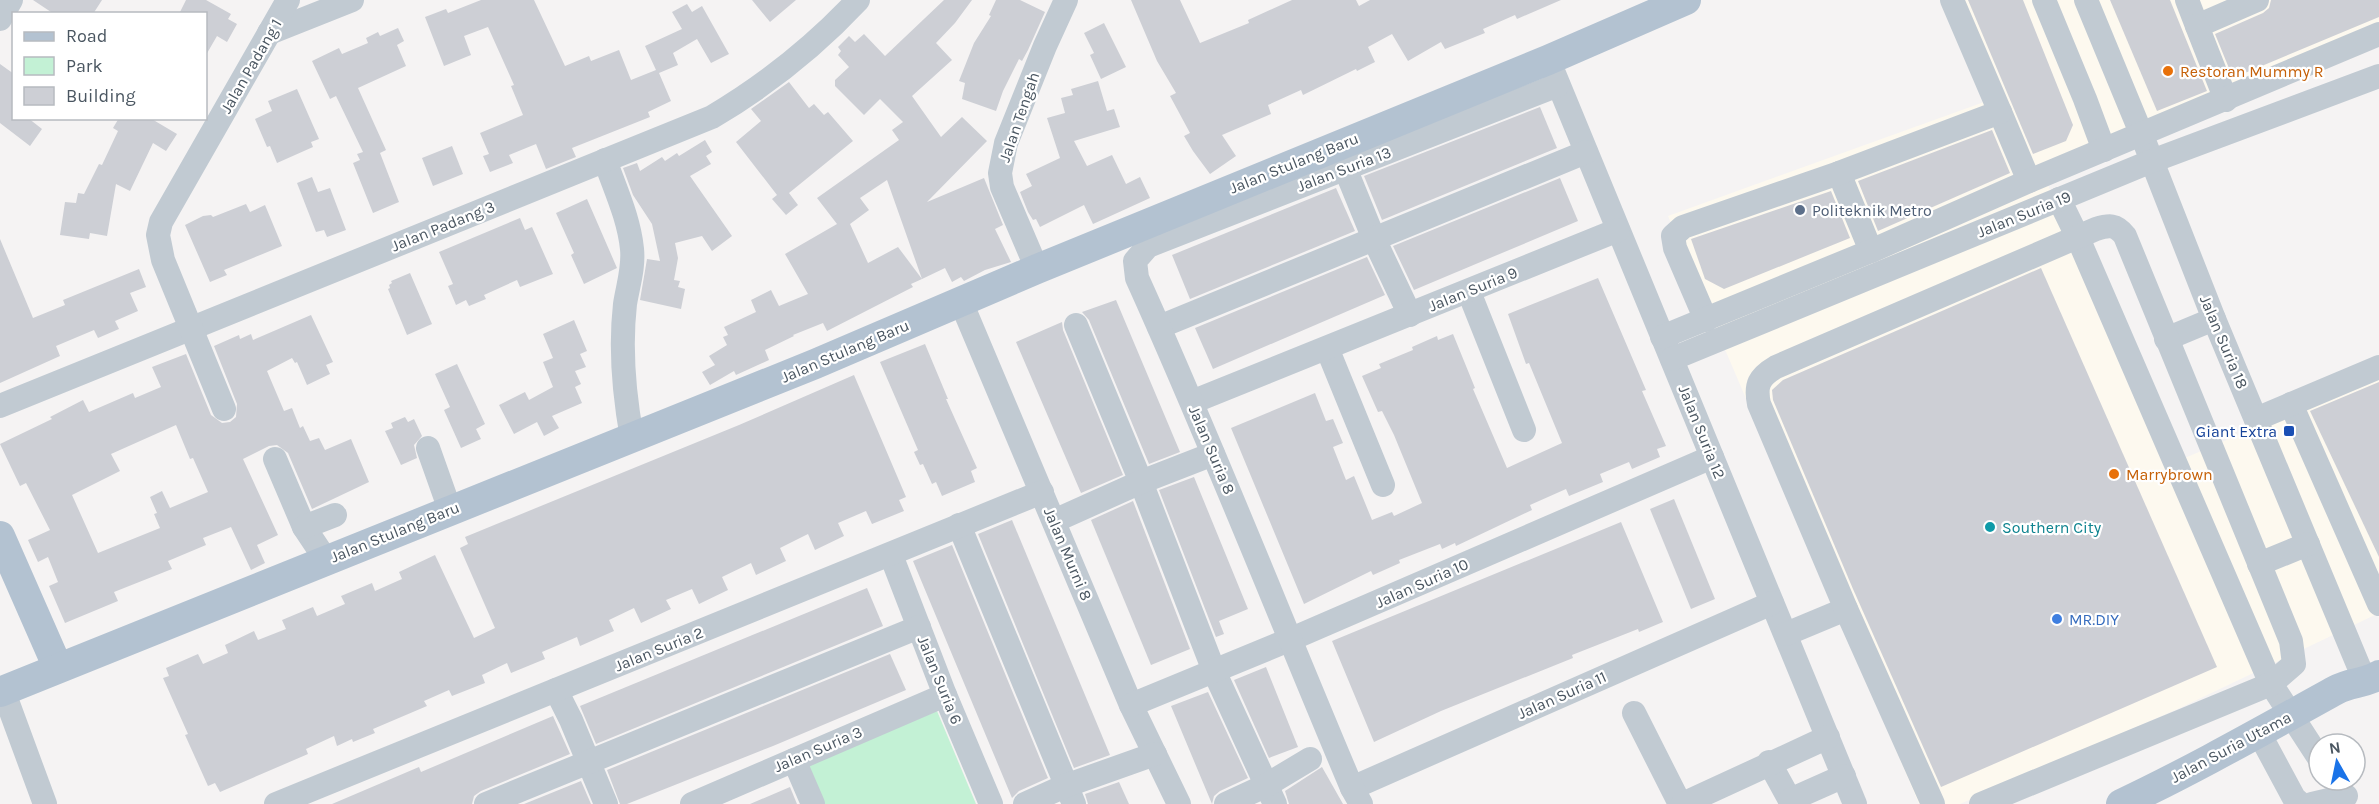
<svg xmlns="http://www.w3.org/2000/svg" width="2379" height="804" font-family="Karla,sans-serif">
	<rect width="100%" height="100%" fill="#f5f3f3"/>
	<path fill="#fdf9ef" d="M1957 0H2379V26L2040 169 2072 235 2171 464 2379 374V613L2182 707 1960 804H1919L1668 216 1998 97Z"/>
	<path fill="#c3f1d5" d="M937 711 976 804H821L805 766Z"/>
	<g fill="#cdcfd5" fill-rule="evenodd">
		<path d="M33 0H102L93 14H54Z"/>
		<path d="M186 0H206L231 14 228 19 237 24 227 42 217 36 206 55V14H179Z"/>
		<path d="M481 0H534L565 66 589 56 591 61 619 50 631 80 656 70 645 46 682 29 672 12 687 4 692 12 702 6 729 54 711 63 697 39 673 53 678 65 659 73 671 101 648 112 650 117 572 148 576 157 546 169 536 144 509 155 513 163 490 172 483 156 489 154 480 133 523 115 511 86 514 85 488 27 464 36 471 55 444 66 425 17 446 9 448 13Z"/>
		<path d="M752 0H796L770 22Z"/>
		<path d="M944 0H972L955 23 936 43 952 60 912 96 941 137 962 117 987 141 927 202 984 178 1003 225 995 229 1011 262 985 270 964 281 961 277 952 282 945 268 922 279 887 180 860 198 869 210 850 224 868 263 898 247 922 279 911 284 913 287 827 331 823 323 793 335 794 336 765 350 769 360 736 375 734 371 710 385 702 372 715 365 709 356 727 345 723 337 728 335 724 327 756 312 751 300 771 290 779 306 808 294 785 254 837 224 817 198 899 140 892 130 903 122 880 99 864 115 835 86V80L849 67 838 55 841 51 838 47 849 36 855 42 864 34 885 56Z"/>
		<path d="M996 0H1020L1045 12 1028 50 1022 61 1019 59 1003 91 996 111 962 99 965 83 959 81 974 43 991 16 989 15Z"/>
		<path d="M1131 0H1180L1200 43 1249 23 1248 20 1292 0H1356L1359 6 1370 0H1561L1517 19 1515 15 1483 29 1485 33 1445 49 1441 42 1408 61 1392 34 1368 47 1375 62 1357 71 1356 69 1303 95 1301 90 1268 105 1271 114 1222 135 1236 156 1210 174 1193 151 1184 136 1190 133 1170 96 1176 93 1157 61Z"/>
		<path d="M1968 0H2023L2073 125 2066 141 2033 154Z"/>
		<path d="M2110 0H2170L2207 91 2157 111Z"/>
		<path d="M2271 0H2379V17L2233 78 2215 34 2263 13 2269 8Z"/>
		<path d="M1104 23 1126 67 1101 79 1090 55 1094 53 1084 33Z"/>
		<path d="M398 28 404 41 397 45 406 66 358 88 386 150 380 153 399 202 373 213 353 163 360 160 357 154 363 152 336 96 330 99 312 61 339 48 342 54 368 43 366 38 378 32 380 36Z"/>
		<path d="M0 64 14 74V118H28L42 129 30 146 0 123Z"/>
		<path d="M1098 81 1107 111 1114 109 1120 127 1074 141 1087 166 1112 155 1126 184 1140 177 1150 198 1093 224 1084 205 1040 227 1036 219 1033 220 1028 212 1020 192 1032 186 1026 174 1060 158 1047 118 1065 113 1061 98 1073 95 1071 89Z"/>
		<path d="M789 82 809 108 814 104 824 115 828 112 853 141 789 193 798 205 786 215 772 199 777 195 736 142 761 121 751 109Z"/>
		<path d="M297 89 319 139 311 142 313 147 277 163 270 146 267 147 255 119 272 111 268 101Z"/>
		<path d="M1540 107 1557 148 1382 220 1364 176Z"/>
		<path d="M119 118H150L177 134 166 151 153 143 130 191 116 184 107 236 90 233 89 239 60 235 65 202 76 203 78 193 84 194 99 164 102 165 118 131 113 128Z"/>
		<path d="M1992 130 2010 173 1878 231 1858 181Z"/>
		<path d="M705 140 712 152 706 156 711 164 690 176 732 236 712 251 702 236 675 243 678 258 674 280 680 281 678 287 685 289 681 309 640 300 647 259 660 261 652 224 633 195 623 168 637 163 640 171 662 157 665 161 677 153 679 156Z"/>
		<path d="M452 146 463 174 433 186 422 158Z"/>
		<path d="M312 177 318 192 330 188 346 230 327 237 324 230 316 232 297 183Z"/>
		<path d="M1560 178 1578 221 1414 290 1393 246Z"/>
		<path d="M1336 188 1355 231 1190 299 1172 255Z"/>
		<path d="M1831 191 1850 238 1724 289 1705 279 1691 239Z"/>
		<path d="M587 199 617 268 584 284 571 255 574 253 556 213Z"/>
		<path d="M246 204 250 212 265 205 282 246 224 270 227 275 210 282 185 225 203 216 211 215 213 217Z"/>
		<path d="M520 218 525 230 532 227 553 274 520 287 517 280 484 295 486 299 469 306 466 300 456 305 448 286 453 284 439 252Z"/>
		<path d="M0 239 33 318 65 305 63 300 139 269 146 287 130 293 138 311 115 321 119 329 98 338 94 330 56 346 60 356 0 383Z"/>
		<path d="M1367 257 1385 295 1213 369 1195 328Z"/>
		<path d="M2041 268 2217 667 1941 787 1853 589 1773 400 1772 390 1783 380Z"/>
		<path d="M410 273 432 324 407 335 388 289 390 288 389 285 392 283 391 281Z"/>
		<path d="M1598 278 1646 390 1642 391 1666 446 1657 449 1660 457 1632 469 1629 462 1600 474 1603 482 1569 496 1566 489 1530 505 1532 510 1456 546 1455 543 1442 549 1440 544 1399 560 1400 563 1373 575 1371 571 1304 604 1231 428 1315 393 1326 421 1333 419 1343 443 1333 447 1346 480 1354 476 1372 520 1392 512 1394 516 1422 503 1394 435 1382 411 1378 412 1362 376 1381 368 1379 364 1413 350 1412 347 1437 336 1438 340 1453 334 1475 388 1473 389 1507 468 1562 443 1529 363 1526 364 1508 314Z"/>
		<path d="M1116 300 1180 452 1149 464 1089 320 1082 312Z"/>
		<path d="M311 315 333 362 326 365 330 374 307 385 297 362 295 363 292 358 267 371 284 411 292 408 300 428 303 426 310 441 319 438 325 450 351 439 369 482 312 509 288 453 277 445 269 446 243 459 278 535 257 545 265 563 251 570 231 527 203 538 206 545 168 561 172 569 114 592 118 601 65 623 49 586 58 582 48 557 38 562 28 540 50 530 26 483 20 486 0 444 52 419 50 417 83 400 89 412 133 393 135 398 161 387 152 367 186 354 211 415 222 423 230 422 236 417 237 404 214 346 239 335 240 339 251 334 253 340ZM176 425 190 459 193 458 208 492 170 508 162 491 150 497 157 513 154 514 160 528 98 553 72 495 120 471 111 454Z"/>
		<path d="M574 320 587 351 580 354 586 367 575 371 581 384 575 387 582 403 552 416 559 428 544 436 537 422 514 434 499 405 525 392 529 400 553 387 543 362 553 358 543 334Z"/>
		<path d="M1062 322 1063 330 1123 475 1081 493 1016 342Z"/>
		<path d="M925 344 948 399H946L977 468 971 471 975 482 942 496 936 482 932 484 923 464 920 465 914 452 918 450 880 362Z"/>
		<path d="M457 364 485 424 476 429 481 439 461 448 444 410 450 407 435 374Z"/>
		<path d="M854 375 906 497 899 500 904 511 872 524 866 511 838 523 844 536 815 550 808 534 780 548 786 561 756 575 751 563 722 577 728 590 699 604 692 589 666 600 671 609 641 623 634 608 609 620 614 631 580 646 577 637 542 652 545 659 511 673 507 663 482 675 485 683 452 696 449 690 424 701 427 706 373 729 375 733 353 742 352 739 337 746 334 736 306 749 308 754 220 792 215 783 208 786 185 735 188 734 163 678 169 676 166 668 198 654 203 664 228 653 225 645 254 631 258 640 286 629 282 620 313 607 317 616 345 604 341 596 372 583 375 591 402 579 399 572 435 555 474 638 495 628 460 548 468 544 465 537 739 425Z"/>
		<path d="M2379 382V557L2310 411Z"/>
		<path d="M405 417 408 422 414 419 422 436 414 445 417 458 401 465 385 431 393 428 391 423Z"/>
		<path d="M1194 477 1248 609 1219 621 1224 634 1216 637 1159 490Z"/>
		<path d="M1674 499 1715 599 1691 609 1650 509Z"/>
		<path d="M1133 501 1190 649 1151 665 1091 520Z"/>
		<path d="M1012 520 1110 755 1074 768 978 534Z"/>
		<path d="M1621 522 1663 622 1639 632 1638 629 1572 655 1573 658 1441 711 1374 742 1332 641Z"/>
		<path d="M952 545 1048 778 1019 791 1012 798 913 561Z"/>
		<path d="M867 588 883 626 596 744 580 706Z"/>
		<path d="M890 654 906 690 773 746 627 804H620L607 770Z"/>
		<path d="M1266 667 1298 747 1269 758 1234 680Z"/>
		<path d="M1208 692 1248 778 1220 791 1214 796 1212 804 1171 706Z"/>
		<path d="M553 716 570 754 481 791 474 796 472 804H332L419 767 421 772Z"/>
		<path d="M1322 767 1343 804H1289L1285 791Z"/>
		<path d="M581 781 591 804H524Z"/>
		<path d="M1119 782 1129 804H1088L1085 794Z"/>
		<path d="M790 787 797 804H750Z"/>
	</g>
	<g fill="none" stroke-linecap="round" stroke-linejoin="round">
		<g stroke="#c1cad2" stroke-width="24">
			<path d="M2044 0 2085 99 2104 150"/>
			<path d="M2086 0 2141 133 2214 319 2359 667 2368 682"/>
			<path d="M2187 0 2197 26 2257 0"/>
			<path d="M0 19 11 0"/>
			<path d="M2197 26 2226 100"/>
			<path d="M269 33 352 0"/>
			<path d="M1553 71 1855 804"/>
			<path d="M2000 112 2029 181"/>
			<path d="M605 160C615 189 629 218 632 249 634 268 628 285 625 304 620 348 624 394 632 438"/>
			<path d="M1345 168 1374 239 1410 315"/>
			<path d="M1839 173 1871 251"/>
			<path d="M2059 199 2078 238 2271 684 2319 758"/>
			<path d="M1037 269 1002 187 1000 173 1006 143 1045 46 1066 0"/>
			<path d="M1469 292 1524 430"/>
			<path d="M961 302 1131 705 1179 804"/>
			<path d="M1706 320 1675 248 1673 236 1683 227 1839 173 2000 112 1952 0"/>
			<path d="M1076 325 1141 482 1214 671 1275 804"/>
			<path d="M1159 327 1586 152"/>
			<path d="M1662 337 1871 251 2029 181 2379 34"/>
			<path d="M2166 339 2214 319"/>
			<path d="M1327 348 1383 485"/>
			<path d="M1672 359 2152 161 2379 76"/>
			<path d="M1192 402 1618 230"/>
			<path d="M2291 404 2379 604"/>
			<path d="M0 406 712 117C766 85 815 46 858 0"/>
			<path d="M224 409 163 260 158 235 161 222 288 0"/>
			<path d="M2256 419 2379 367"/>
			<path d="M428 448 450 510"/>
			<path d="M275 459 304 527 326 560"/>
			<path d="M1054 521 1141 482 1213 454"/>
			<path d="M959 525 1074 804"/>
			<path d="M304 527 335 515"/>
			<path d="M891 555 945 695 991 804"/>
			<path d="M2259 564 2308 544"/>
			<path d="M1786 634 1846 609"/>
			<path d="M3 690 45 804"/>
			<path d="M556 690 571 720 606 804"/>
			<path d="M1131 705 1289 640 1712 457"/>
			<path d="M1634 713 1680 804"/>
			<path d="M2259 733 2294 798 2301 804"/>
			<path d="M794 760 813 804"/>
			<path d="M1769 762 1792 804"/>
			<path d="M1352 788 1772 603"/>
			<path d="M1790 800 1844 776"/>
			<path d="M276 804 1042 492"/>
			<path d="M486 804 919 627"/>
			<path d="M692 804 945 695"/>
			<path d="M1025 804 1065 786 1155 754"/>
			<path d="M1226 804 1265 786 1310 759"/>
			<path d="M1361 804 1352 788C1280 618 1213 446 1137 278L1135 261 1148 246 1558 85"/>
			<path d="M1683 804 1828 737"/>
			<path d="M1933 804 1846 609 1759 404C1755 385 1759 377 1776 367L2096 229C2109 225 2116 224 2125 236L2291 641 2294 664 2271 684 1981 804"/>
			<path d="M2312 804 2346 796"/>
		</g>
		<g stroke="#b3c2d1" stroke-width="30">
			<path d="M0 536 58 668"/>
			<path d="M0 692 815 364 1037 269 1548 60 1686 0"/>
			<path d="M2121 804C2195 769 2265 729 2336 690 2350 682 2364 684 2379 675"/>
		</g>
	</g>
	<g fill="#e8710a" stroke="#fff" stroke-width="2">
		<circle cx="2168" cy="71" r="6"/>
		<circle cx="2114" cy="474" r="6"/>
	</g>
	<circle fill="#5c6f8a" stroke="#fff" stroke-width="2" cx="1800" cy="210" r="6"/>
	<rect fill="#1a4fb4" stroke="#fff" stroke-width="2" x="2283" y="425" width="12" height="12" rx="3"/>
	<circle fill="#0f9aa8" stroke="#fff" stroke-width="2" cx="1990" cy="527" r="6"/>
	<circle fill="#3f7fe0" stroke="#fff" stroke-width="2" cx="2057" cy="619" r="6"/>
	<g text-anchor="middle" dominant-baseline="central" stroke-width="4.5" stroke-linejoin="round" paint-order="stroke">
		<g font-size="16" fill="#4a5661" stroke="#fff">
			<text transform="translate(251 66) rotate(-60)">Jalan Padang 1</text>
			<text transform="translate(1019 117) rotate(-71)">Jalan Tengah</text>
			<text transform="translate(1294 163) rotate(-22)">Jalan Stulang Baru</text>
			<text transform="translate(1344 169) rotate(-21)">Jalan Suria 13</text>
			<text transform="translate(2024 214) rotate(-22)">Jalan Suria 19</text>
			<text transform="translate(443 226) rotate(-22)">Jalan Padang 3</text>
			<text transform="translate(1473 289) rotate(-22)">Jalan Suria 9</text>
			<text transform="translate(2224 342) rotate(67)">Jalan Suria 18</text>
			<text transform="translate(845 351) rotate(-23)">Jalan Stulang Baru</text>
			<text transform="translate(1702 432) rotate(68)">Jalan Suria 12</text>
			<text transform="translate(1212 450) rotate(67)">Jalan Suria 8</text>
			<text transform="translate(395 532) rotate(-22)">Jalan Stulang Baru</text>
			<text transform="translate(1068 554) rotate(67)">Jalan Murni 8</text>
			<text transform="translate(1422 583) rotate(-24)">Jalan Suria 10</text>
			<text transform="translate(659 649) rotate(-22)">Jalan Suria 2</text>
			<text transform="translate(940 680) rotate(68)">Jalan Suria 6</text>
			<text transform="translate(1562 695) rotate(-24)">Jalan Suria 11</text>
			<text transform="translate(2231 747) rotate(-28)">Jalan Suria Utama</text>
			<text transform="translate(818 749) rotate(-23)">Jalan Suria 3</text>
		</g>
		<g font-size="16" fill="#c56008" stroke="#fff" text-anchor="start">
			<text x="2180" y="71">Restoran Mummy R</text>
			<text x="2126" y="474">Marrybrown</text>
		</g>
		<g font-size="16" fill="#4e5e75" stroke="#fff" text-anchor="start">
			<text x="1812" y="210">Politeknik Metro</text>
		</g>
		<g font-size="16" fill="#164399" stroke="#fff" text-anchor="end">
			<text x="2277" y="431">Giant Extra</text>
		</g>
		<g font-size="16" fill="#0d838f" stroke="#fff" text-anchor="start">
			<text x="2002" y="527">Southern City</text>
		</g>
		<g font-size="16" fill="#366cbe" stroke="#fff" text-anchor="start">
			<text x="2069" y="619">MR.DIY</text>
		</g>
	</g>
	<rect x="12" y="12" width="195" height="108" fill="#ffffff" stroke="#b7bbc0" stroke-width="1.5"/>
	<rect x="24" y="32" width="30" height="9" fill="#b3c2d1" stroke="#b7bbc0" stroke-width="1.5"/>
	<text x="66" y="42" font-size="18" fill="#4a5661">Road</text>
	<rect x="24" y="57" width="30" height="18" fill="#c3f1d5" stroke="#b7bbc0" stroke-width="1.5"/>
	<text x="66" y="72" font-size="18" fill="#4a5661">Park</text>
	<rect x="24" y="87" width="30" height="18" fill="#cdcfd5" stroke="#b7bbc0" stroke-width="1.5"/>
	<text x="66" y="102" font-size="18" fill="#4a5661">Building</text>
	<g transform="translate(2337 762) rotate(351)"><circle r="28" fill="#ffffff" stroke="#b7bbc0" stroke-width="1.5"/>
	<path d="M0-4.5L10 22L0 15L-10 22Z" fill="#1a73e8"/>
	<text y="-9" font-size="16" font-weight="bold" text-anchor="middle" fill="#4a5661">N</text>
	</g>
</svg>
